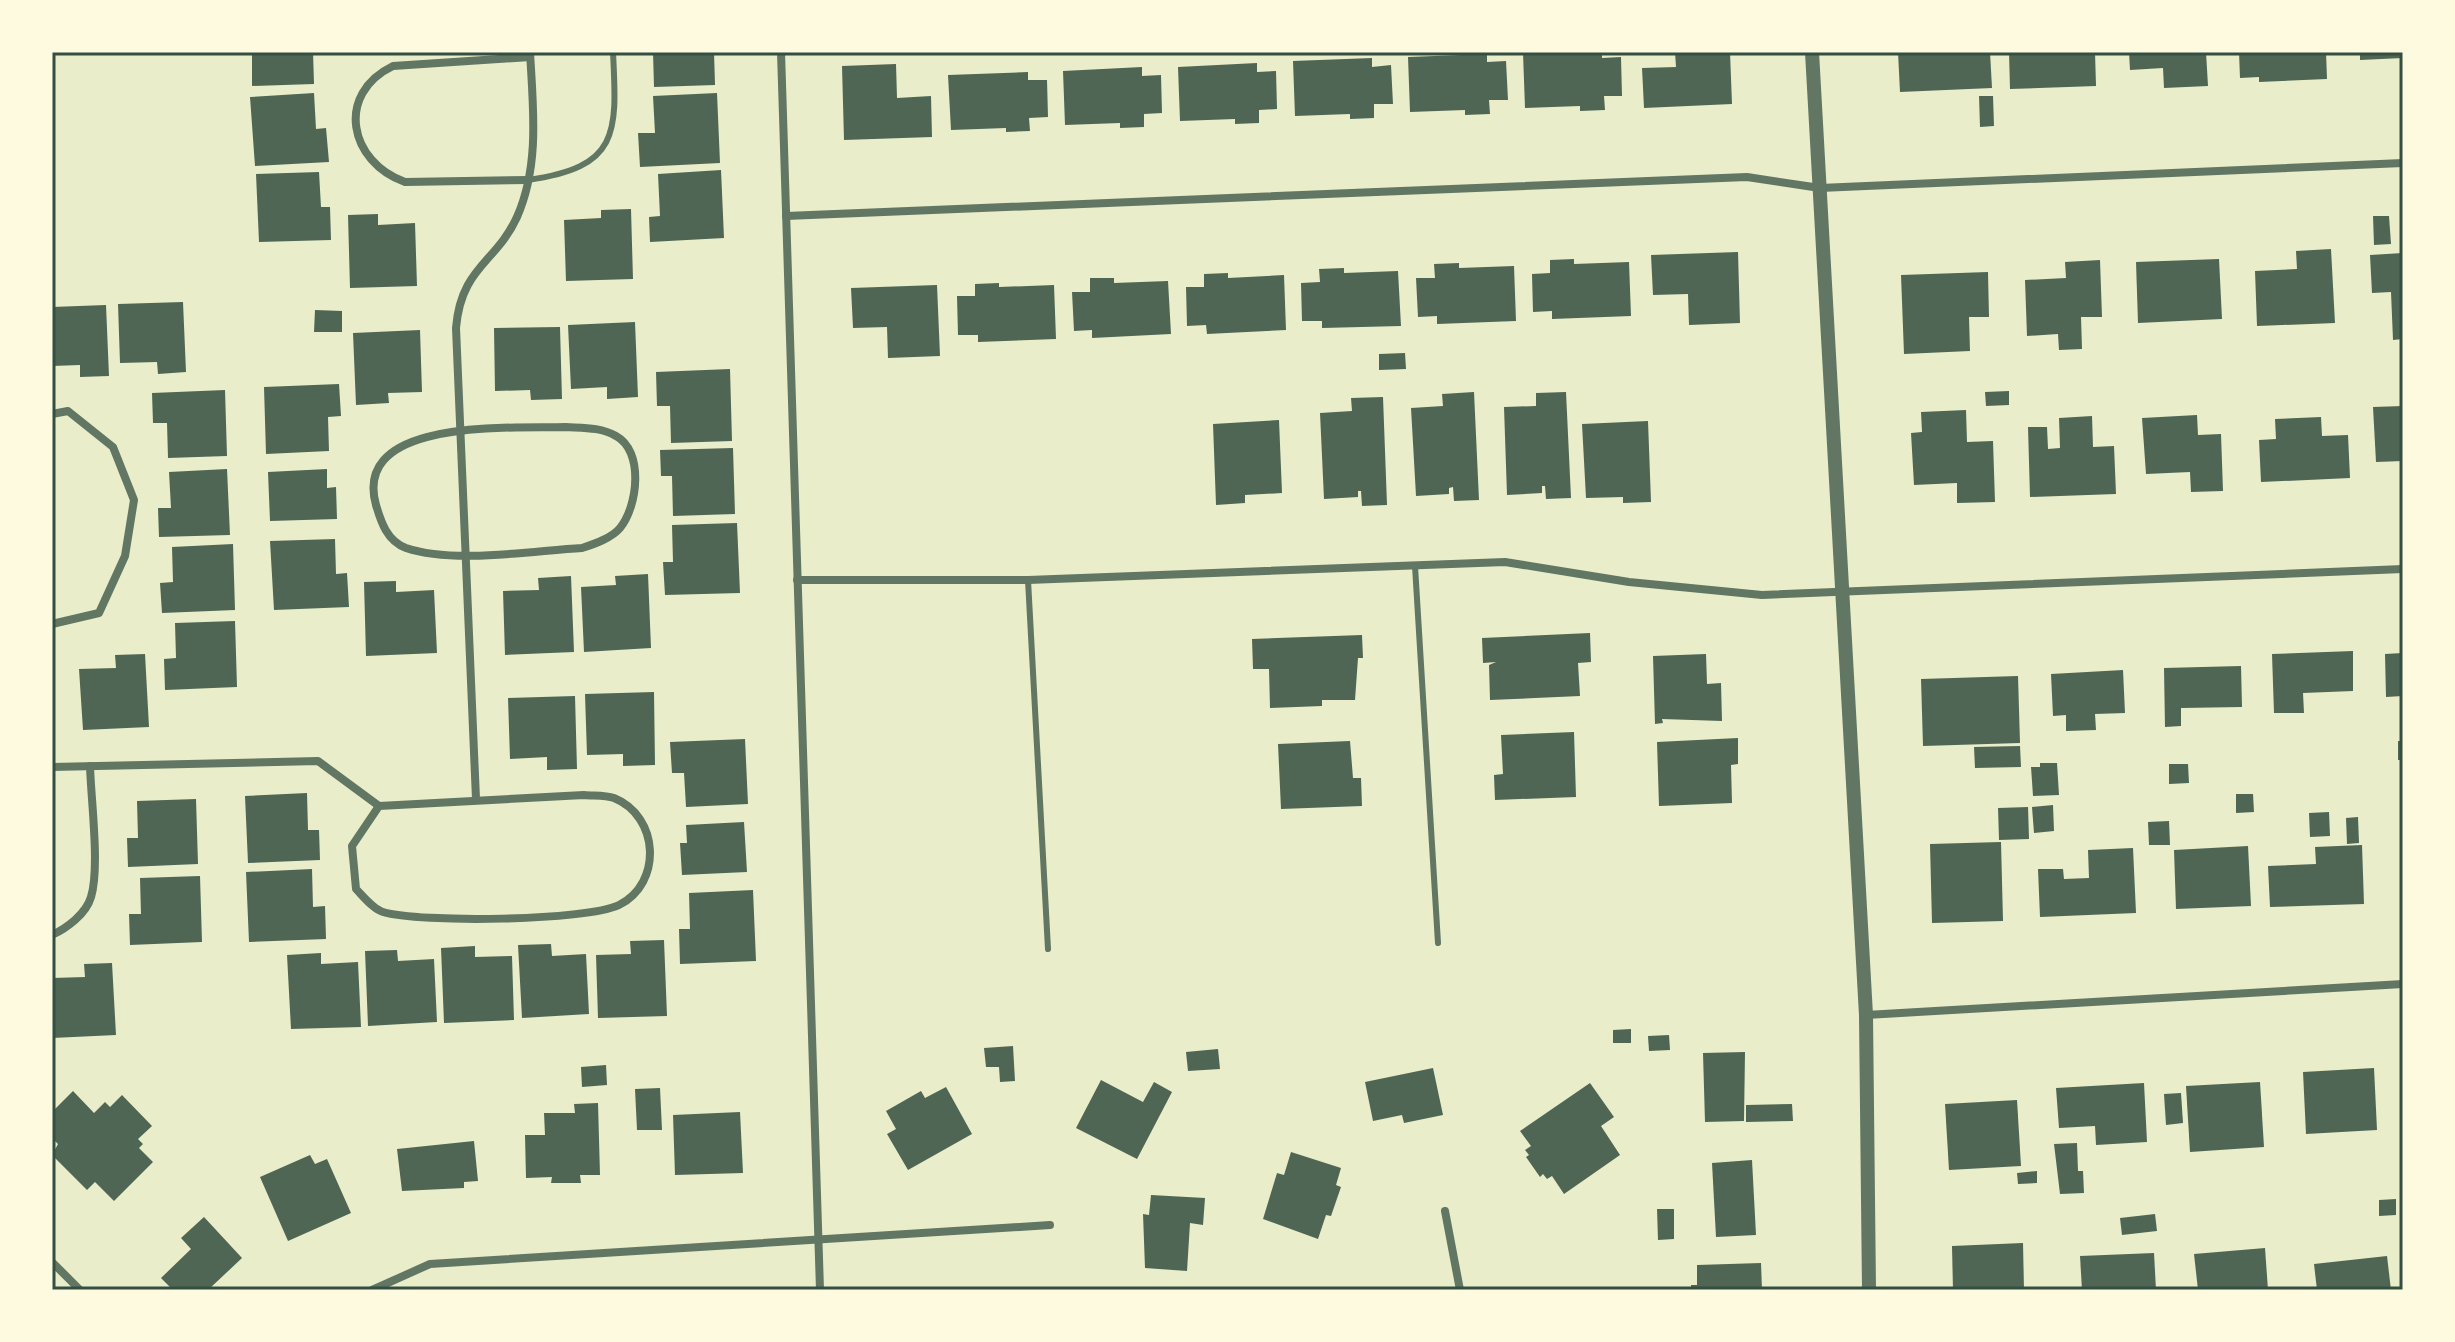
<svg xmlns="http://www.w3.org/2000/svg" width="2455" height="1342" font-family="'Playfair Display',serif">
	<rect width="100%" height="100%" fill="#e9edc9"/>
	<g fill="#4f6655">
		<path d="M252 52H313L314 84 252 86Z"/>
		<path d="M653 52H714L715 85 654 87Z"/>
		<path d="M1602 52V58L1621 57 1622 96H1604L1605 110 1580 111V106L1525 108 1523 53Z"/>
		<path d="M1675 52H1730L1732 104 1644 108 1642 68 1676 67Z"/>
		<path d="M1898 52H1990L1992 88 1900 92Z"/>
		<path d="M2009 52H2095L2096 86 2010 89Z"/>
		<path d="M2129 52H2206L2208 86 2164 88 2163 68 2130 70Z"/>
		<path d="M2239 52H2326L2327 79 2259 82V77L2240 78Z"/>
		<path d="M2360 52H2403V58L2360 60Z"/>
		<path d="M1487 54V62L1506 61 1508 100H1489L1490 114 1465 115V110L1410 112 1408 57Z"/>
		<path d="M1372 58V67L1391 65 1393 104H1374V118L1350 119V114L1295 116 1293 61Z"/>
		<path d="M1257 63V72L1276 71 1277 109 1259 110V123L1235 124V119L1180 121 1178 67Z"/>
		<path d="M896 64 897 98 931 96 932 137 844 140 842 66Z"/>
		<path d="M1142 67V76L1161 75 1162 113 1144 114V127L1120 128V123L1065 125 1063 71Z"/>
		<path d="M1028 72V80H1047L1048 117 1029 118 1030 131 1006 132V128L951 130 948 75Z"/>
		<path d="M314 93 316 129 326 128 329 162 255 166 250 97Z"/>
		<path d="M717 93 720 163 640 167 638 133H655L653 96Z"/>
		<path d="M1979 96H1993L1994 126 1980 127Z"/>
		<path d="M721 170 724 238 650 242 649 217 660 216 658 174Z"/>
		<path d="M319 172 321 207H330L331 240 259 242 256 174Z"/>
		<path d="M631 209 633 279 566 281 564 220 601 218V210Z"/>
		<path d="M378 214V225L415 223 417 286 350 288 348 215Z"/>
		<path d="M2373 216H2389L2391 244 2374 245Z"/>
		<path d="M2331 249 2335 323 2257 326 2255 271 2297 269 2296 251Z"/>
		<path d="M1738 252 1740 323 1689 325 1688 294 1653 295 1651 255Z"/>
		<path d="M2403 253V339L2393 340 2391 292 2372 293 2370 255Z"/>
		<path d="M1574 259V264L1629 262 1631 316 1552 319V311L1533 312 1532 274 1550 273V260Z"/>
		<path d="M2219 259 2222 319 2138 323 2136 262Z"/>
		<path d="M2100 260 2102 317H2081L2082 349 2059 350 2058 334 2027 336 2025 280 2066 278 2065 262Z"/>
		<path d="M1459 263V268L1514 266 1516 321 1437 324V316L1418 317 1416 278H1435L1434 264Z"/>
		<path d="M1344 268V273L1398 271 1401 326 1322 328V321H1302L1301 283 1320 282 1319 269Z"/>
		<path d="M1988 272 1989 317H1969L1970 351 1904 354 1901 275Z"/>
		<path d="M1228 273V278L1284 275 1286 330 1207 334 1206 325 1187 326 1186 287H1204V274Z"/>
		<path d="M1090 278H1114V283L1168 281 1171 334 1092 338V330L1074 331 1072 292H1090Z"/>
		<path d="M999 283V287L1054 285 1056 339 978 342V335H958L957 296H975V284Z"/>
		<path d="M937 285 940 356 888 358 887 327 853 328 851 288Z"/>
		<path d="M183 302 186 372 158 374 157 362 120 363 118 304Z"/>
		<path d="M106 305 109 376 80 377V365L52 366V307Z"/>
		<path d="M315 310 342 311V332H314Z"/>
		<path d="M635 322 638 397 607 399V387L571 389 568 325Z"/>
		<path d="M560 327 562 399 531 400 530 390 495 391 494 328Z"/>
		<path d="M420 330 422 392 388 393 389 403 356 405 353 333Z"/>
		<path d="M1405 353 1406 369 1379 370V354Z"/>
		<path d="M730 369 732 441 671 443 670 406H657L656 372Z"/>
		<path d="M339 384 341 416 328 417 329 451 266 454 264 387Z"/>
		<path d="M225 390 227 456 168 458 167 423H153L152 393Z"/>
		<path d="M2009 391V405L1986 406 1985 392Z"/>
		<path d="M1474 392 1479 500 1454 501 1453 487 1449 488V494L1416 496 1411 408 1443 406 1442 394Z"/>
		<path d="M1566 392 1571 498 1546 499 1545 486H1542V493L1507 495 1504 407 1536 406V393Z"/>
		<path d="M1383 397 1387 505 1362 506 1361 491H1358V497L1324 499 1320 413 1352 411 1351 398Z"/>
		<path d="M2403 406V461L2376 462 2373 407Z"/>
		<path d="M1966 410 1967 442 1993 441 1995 502 1957 503V483L1914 485 1911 433 1922 432 1921 412Z"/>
		<path d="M2197 415 2198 435 2221 434 2223 491 2191 492 2190 472 2146 474 2142 418Z"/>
		<path d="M2092 416 2093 447 2114 446 2116 494 2030 497 2028 427H2047L2048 449 2060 448 2059 418Z"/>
		<path d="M2321 417 2322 436 2348 435 2350 478 2261 482 2259 440 2276 439 2275 419Z"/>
		<path d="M1279 420 1282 493 1245 495V503L1216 505 1213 424Z"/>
		<path d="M1648 421 1651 502 1623 503V497L1586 498 1582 424Z"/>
		<path d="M733 448 735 514 673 516 672 476H661L660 450Z"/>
		<path d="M227 469 230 535 159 537 158 508H171L169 472Z"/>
		<path d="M327 469V488L336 487 337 519 270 521 268 472Z"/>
		<path d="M737 523 740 593 665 595 663 562H673L672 525Z"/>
		<path d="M335 539 336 574 347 573 349 607 274 610 270 541Z"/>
		<path d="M233 544 235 610 162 613 160 583 173 582 172 547Z"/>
		<path d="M648 574 651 648 584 652 581 587 616 585 615 576Z"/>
		<path d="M571 576 574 652 505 655 503 591 539 590 538 578Z"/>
		<path d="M396 581V592L434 590 437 653 366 656 364 582Z"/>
		<path d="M235 621 237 687 165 690 164 659 176 658 175 623Z"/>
		<path d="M1590 633 1591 662 1578 663 1580 696 1490 700 1489 665 1496 662 1483 663 1482 638Z"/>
		<path d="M1362 635 1363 658H1358L1355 700H1322V706L1270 708 1269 669H1253L1252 639Z"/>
		<path d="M2353 651V691L2303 693 2304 713H2274L2272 654Z"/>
		<path d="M2403 653V696L2386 697 2385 654Z"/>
		<path d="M145 654 149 727 83 730 79 669 116 668 115 655Z"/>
		<path d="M1706 654 1707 684 1721 683 1722 721 1662 719 1663 723 1655 724 1653 656Z"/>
		<path d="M2241 666 2242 707 2181 708V726L2165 727 2164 668Z"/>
		<path d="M2123 670 2125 713 2095 714 2096 730 2066 731V715L2053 716 2051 674Z"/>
		<path d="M2018 676 2020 743 1923 746 1921 679Z"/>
		<path d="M654 692 655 765 623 766V754L587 755 585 694Z"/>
		<path d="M575 696 577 769 547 770V757L510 759 508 698Z"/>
		<path d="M1574 732 1576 797 1495 800 1494 775 1503 774 1501 735Z"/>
		<path d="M1738 738V764L1731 765 1732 803 1659 806 1657 742Z"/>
		<path d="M745 739 748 804 686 807 684 773H672L670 742Z"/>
		<path d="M1350 741 1353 778H1361L1362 806 1281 809 1278 744Z"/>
		<rect x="2398" y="741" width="5" height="19"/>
		<path d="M2020 746 2021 767 1975 768 1974 747Z"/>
		<path d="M2040 763H2057L2059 795 2033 796 2031 767H2040Z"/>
		<path d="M2169 764H2188L2189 783 2169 784Z"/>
		<path d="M307 793 308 830H319L320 860 248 863 245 796Z"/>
		<path d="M2236 794H2253L2254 812 2236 813Z"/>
		<path d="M196 799 198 864 128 867 127 838H138L137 801Z"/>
		<path d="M2053 805 2054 831 2034 833 2032 807Z"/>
		<path d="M2028 807 2029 839 1999 840 1998 808Z"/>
		<path d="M2329 812 2330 836 2310 837 2309 813Z"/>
		<path d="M2358 817 2359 843 2347 844 2346 818Z"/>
		<path d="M2169 821 2170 845H2149L2148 822Z"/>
		<path d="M744 822 747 872 682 875 680 843H687L686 825Z"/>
		<path d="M2001 842 2003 921 1932 923 1930 844Z"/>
		<path d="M2362 845 2364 904 2270 907 2268 866 2316 864 2315 847Z"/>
		<path d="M2248 846 2251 906 2176 909 2174 850Z"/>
		<path d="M2133 848 2136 913 2040 917 2038 869H2063L2064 879 2089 878 2088 850Z"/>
		<path d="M312 869 313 907 325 906 326 939 249 942 246 872Z"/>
		<path d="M200 876 202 942 130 945 129 914H141L140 878Z"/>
		<path d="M753 890 756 961 680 964 679 929H690L689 893Z"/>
		<path d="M664 940 667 1016 598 1018 596 955 631 954 630 941Z"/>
		<path d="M551 944 552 956 586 954 589 1014 522 1018 518 945Z"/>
		<path d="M475 946V957L512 956 514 1020 444 1023 441 948Z"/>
		<path d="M397 950 398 961 434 959 437 1022 368 1026 365 951Z"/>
		<path d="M321 953V964L358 962 361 1027 291 1029 287 955Z"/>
		<path d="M112 963 116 1035 52 1038V978L85 977 84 964Z"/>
		<path d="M1631 1029V1043H1613V1030Z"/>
		<path d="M1669 1035 1670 1050 1649 1051 1648 1036Z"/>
		<path d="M1013 1046 1015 1081 1000 1082 999 1067H986L984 1048Z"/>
		<path d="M1218 1049 1220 1069 1188 1071 1186 1052Z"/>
		<path d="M1745 1052 1744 1121 1705 1122 1703 1053Z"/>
		<path d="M606 1065 607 1085 582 1087 581 1067Z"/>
		<path d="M1433 1068 1443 1115 1404 1123 1402 1115 1373 1121 1365 1082Z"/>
		<path d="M2374 1068 2377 1130 2306 1134 2303 1072Z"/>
		<path d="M1101 1080 1143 1102 1154 1082 1172 1092 1137 1159 1076 1128Z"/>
		<path d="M2260 1082 2264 1147 2190 1152 2186 1086Z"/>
		<path d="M1590 1083 1614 1117 1601 1126 1620 1155 1564 1194 1552 1176 1547 1179 1543 1174 1540 1177 1526 1157 1529 1155 1525 1150 1531 1146 1520 1131Z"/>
		<path d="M2144 1083 2147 1142 2096 1145 2095 1126 2059 1128 2056 1088Z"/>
		<path d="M946 1087 972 1134 908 1170 887 1134 896 1129 886 1111 921 1091 925 1098Z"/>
		<path d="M660 1088 662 1130H637L635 1089Z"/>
		<path d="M73 1091 94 1113 105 1102 110 1107 122 1095 152 1126 138 1139 143 1144 139 1148 153 1162 114 1201 95 1182 87 1190 52 1155 58 1144 52 1138V1112Z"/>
		<path d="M2181 1093 2183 1123 2166 1125 2164 1094Z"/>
		<path d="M2017 1100 2021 1166 1949 1170 1945 1104Z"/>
		<path d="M598 1103 600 1175H580L581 1183H551L552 1177 526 1178 525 1135H545L544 1113H575L574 1104Z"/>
		<path d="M1792 1104 1793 1121 1746 1122V1105Z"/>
		<path d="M740 1112 743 1173 675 1175 673 1115Z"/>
		<path d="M474 1141 478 1181 464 1182V1188L402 1191 397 1149Z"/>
		<path d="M2077 1143 2078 1171H2083L2084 1193 2060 1194 2054 1144Z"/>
		<path d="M1291 1152 1341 1168 1336 1185 1341 1187 1331 1216 1326 1215 1318 1239 1263 1219 1277 1173 1284 1175Z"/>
		<path d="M310 1155 315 1164 327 1159 351 1213 288 1241 260 1177Z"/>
		<path d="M1752 1160 1756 1235 1716 1237 1712 1163Z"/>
		<path d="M2037 1171V1183L2018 1184 2017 1173Z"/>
		<path d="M1151 1195 1205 1198 1203 1225 1190 1223 1187 1271 1145 1268 1143 1214 1149 1215Z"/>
		<path d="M2396 1199V1215L2379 1216V1200Z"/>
		<path d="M1657 1209H1674V1239L1658 1240Z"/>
		<path d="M2155 1214 2157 1231 2122 1235 2120 1218Z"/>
		<path d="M204 1217 242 1258 208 1290H173L161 1278 191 1249 181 1238Z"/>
		<path d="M2023 1243 2024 1290H1953L1952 1246Z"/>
		<path d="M2265 1248 2268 1290H2198L2194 1254Z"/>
		<path d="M2154 1253 2156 1290H2082L2080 1256Z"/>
		<path d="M2387 1256 2391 1290H2317L2314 1264Z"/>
		<path d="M1761 1263 1762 1290H1691V1285H1697V1265Z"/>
	</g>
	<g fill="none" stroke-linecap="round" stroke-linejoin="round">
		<g stroke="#617663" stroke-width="6">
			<path d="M528 180C620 167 617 133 613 52"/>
			<path d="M1415 566 1438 943"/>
			<path d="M1028 580 1048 949"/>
		</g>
		<g stroke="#617663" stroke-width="8">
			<path d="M781 52 820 1290"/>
			<path d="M528 180 405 182C349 162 335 94 393 66L530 57"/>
			<path d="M786 216 1747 177 1820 188 2403 163"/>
			<path d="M52 414 68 411 113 447 134 500 125 556 99 613 52 624"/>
			<path d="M566 427C583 428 601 427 616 436 644 451 638 506 620 528 612 538 594 544 582 548 531 551 454 564 406 548 387 541 381 522 376 505 351 416 517 429 566 427Z"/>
			<path d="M797 580H1028L1505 562 1629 582 1762 595 2403 569"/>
			<path d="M52 767 318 761 379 806 584 795C593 796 605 795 614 798 659 816 663 883 619 905 586 921 419 923 383 912 373 909 363 896 356 889L352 846 379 806"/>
			<path d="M476 799 456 328C461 267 496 263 517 217 540 165 533 107 530 52"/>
			<path d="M52 935C67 928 86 914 91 897 100 868 91 800 90 766"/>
			<path d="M1866 1015 2403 984"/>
			<path d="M1445 1211 1460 1290"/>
			<path d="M52 1262 80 1290"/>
			<path d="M372 1290 430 1264 1050 1225"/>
		</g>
		<path stroke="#617663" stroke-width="14" d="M1812 52 1866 1015 1869 1290"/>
	</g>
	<rect width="2455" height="1342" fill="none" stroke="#fefae0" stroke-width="108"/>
	<rect x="54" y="54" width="2347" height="1234" fill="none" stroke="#344e41" stroke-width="3"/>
</svg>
